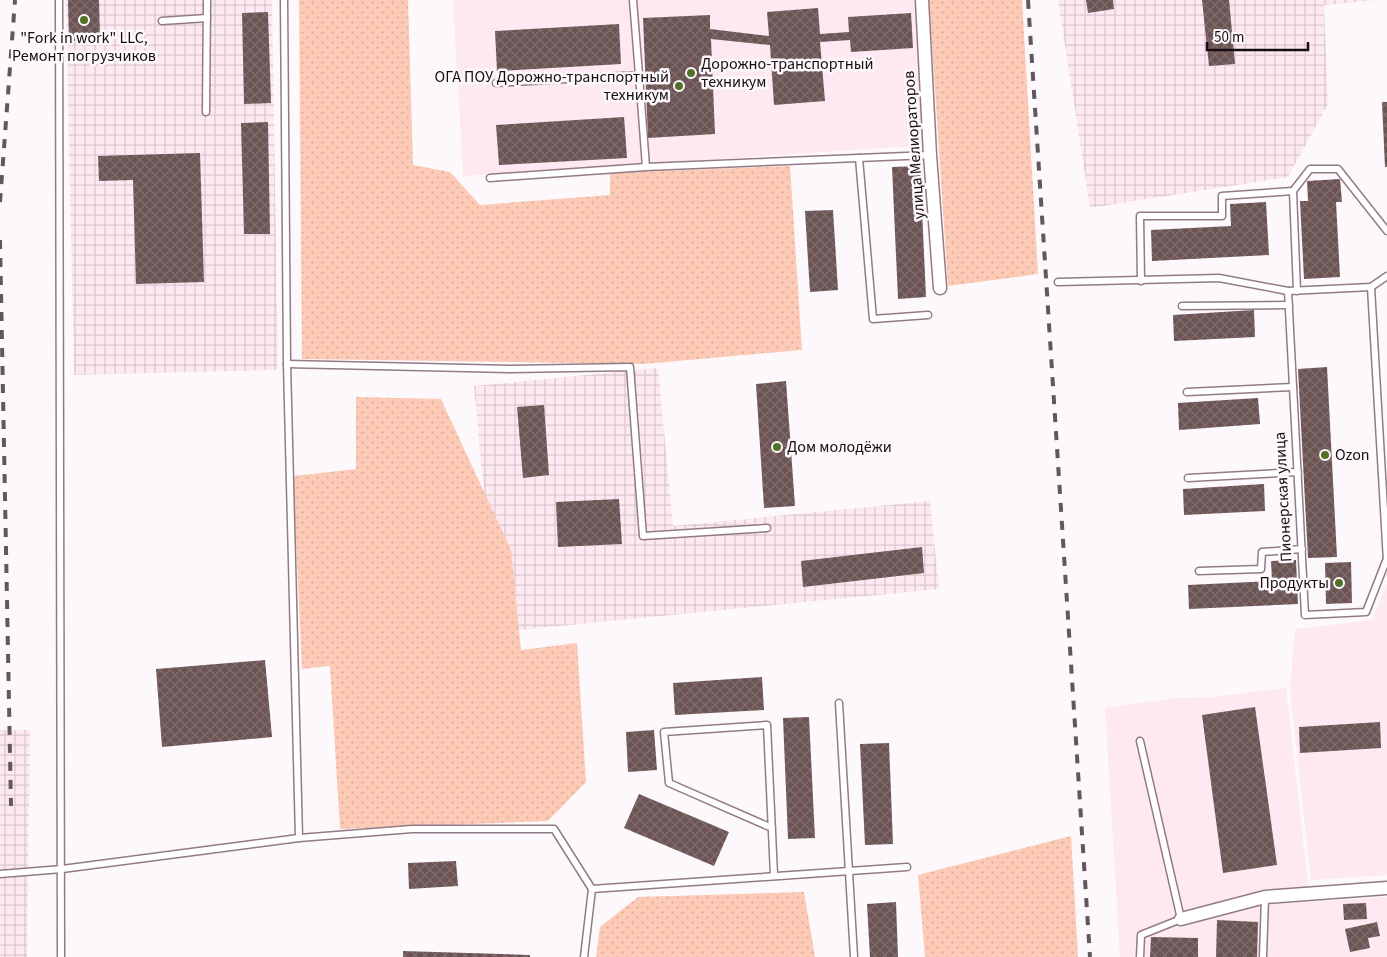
<svg xmlns="http://www.w3.org/2000/svg" width="1387" height="957" font-family="'Source Sans 3',sans-serif">
	<defs>
		<pattern id="industrial-grid" width="8" height="8" patternUnits="userSpaceOnUse" patternTransform="scale(1.25)"><rect width="8" height="8" fill="#fee9f3"/><path d="M0 4h8M4 0v8" fill="none" stroke="#d9c7cf"/></pattern>
		<pattern id="grass-dots" width="8" height="8" patternUnits="userSpaceOnUse" patternTransform="scale(1.25)"><rect width="8" height="8" fill="#fdcab6"/><path d="M2 2h.1M6 6h.1" fill="none" stroke="#d8ac9c" stroke-width="1.8" stroke-linecap="round"/></pattern>
		<pattern id="building-cross-hatch" width="8" height="8" patternUnits="userSpaceOnUse" patternTransform="scale(1.25)"><rect width="8" height="8" fill="#6c5354"/><path d="M0 0l8 8M0 8l8-8" fill="none" stroke="#7f6c6d"/></pattern>
	</defs>
	<rect width="100%" height="100%" fill="#fdf8fb"/>
	<g fill="#fee9f3">
		<path d="M453 0H922L929 145 463 176Z"/>
		<path d="M1387 584V875L1311 880 1290 688 1295 629 1372 620Z"/>
		<path d="M1286 688 1310 902 1387 897V957H1120L1105 708 1174 698 1213 697Z"/>
	</g>
	<g fill="url(#industrial-grid)">
		<path d="M66 0H272L278 370 74 375Z"/>
		<path d="M1058 0H1377L1324 5 1328 104 1288 177 1090 208Z"/>
		<path d="M658 368 673 526 930 501 939 589 497 632 474 386Z"/>
		<path d="M0 730H30L27 957H0Z"/>
	</g>
	<g fill="url(#grass-dots)">
		<path d="M299 0H408L413 165 450 172 480 205 610 195V173L790 166 802 350 644 364 302 359Z"/>
		<path d="M929 0H1022L1038 274 948 286Z"/>
		<path d="M356 397 441 399 511 550 521 650 577 643 586 782 548 821 340 829 330 666 302 669 293 476 356 469Z"/>
		<path d="M1071 836 1078 957H925L918 875Z"/>
		<path d="M804 892 815 957H596L600 927 638 897Z"/>
	</g>
	<g fill="url(#building-cross-hatch)">
		<path d="M68 0H99L100 40 69 41Z"/>
		<path d="M1086 0H1113L1114 9 1088 13Z"/>
		<path d="M1202 0H1229L1235 64 1209 66Z"/>
		<path d="M818 8 820 34 849 32 848 17 911 13 913 48 851 52 850 40 820 42 825 101 774 105 770 45 711 39 715 134 648 138 643 18 710 15V29L769 36 767 12Z"/>
		<path d="M268 12 271 103 244 104 242 13Z"/>
		<path d="M619 24 621 64 497 71 495 31Z"/>
		<path d="M1382 102H1387V167H1385Z"/>
		<path d="M624 117 627 158 499 165 496 125Z"/>
		<path d="M268 122 270 234H244L241 123Z"/>
		<path d="M200 153 204 282 136 284 133 180 99 181 98 156Z"/>
		<path d="M920 166 926 297 898 299 892 167Z"/>
		<path d="M1340 179 1342 202H1336L1340 277 1304 279 1300 201H1308L1307 181Z"/>
		<path d="M1266 202 1269 255 1152 261 1151 230 1231 226 1230 204Z"/>
		<path d="M833 210 838 290 810 292 805 211Z"/>
		<path d="M1254 310 1255 337 1174 341 1173 315Z"/>
		<path d="M1327 367 1337 557 1308 558 1298 369Z"/>
		<path d="M786 381 795 506 764 508 756 384Z"/>
		<path d="M1258 398 1260 424 1179 430 1178 403Z"/>
		<path d="M544 405 549 475 523 478 517 407Z"/>
		<path d="M1264 484 1265 511 1184 515 1183 489Z"/>
		<path d="M619 499 622 544 558 547 556 502Z"/>
		<path d="M922 547 924 573 803 587 801 561Z"/>
		<path d="M1296 560 1298 604 1189 609 1188 585 1272 581 1271 561Z"/>
		<path d="M1351 562 1352 603 1326 604 1325 563Z"/>
		<path d="M265 660 272 737 162 747 156 669Z"/>
		<path d="M762 677 764 710 675 715 673 683Z"/>
		<path d="M1255 707 1277 865 1223 873 1202 715Z"/>
		<path d="M809 717 815 838 788 839 783 718Z"/>
		<path d="M1380 722 1381 748 1300 753 1299 727Z"/>
		<path d="M654 730 657 770 628 772 626 732Z"/>
		<path d="M889 743 893 844 865 845 860 744Z"/>
		<path d="M639 794 729 832 714 866 624 828Z"/>
		<path d="M456 861 458 886 409 889 408 863Z"/>
		<path d="M896 902 898 957H870L867 904Z"/>
		<path d="M1366 903 1367 919 1344 920 1343 904Z"/>
		<path d="M1217 920 1258 922 1257 957H1216Z"/>
		<path d="M1377 922 1380 936 1368 938 1370 948 1350 952 1345 929Z"/>
		<path d="M1151 937 1198 938V957H1150Z"/>
		<path d="M403 951 530 955V957H403Z"/>
	</g>
	<g fill="none" stroke-linecap="round" stroke-linejoin="round">
		<defs>
			<g id="service">
				<path d="M59 0 61 957"/>
				<path d="M284 0 287 364 299 838"/>
				<path d="M162 21 207 18"/>
				<path d="M639 75 646 167"/>
				<path d="M496 83 639 75 633 0"/>
				<path d="M206 112 207 0"/>
				<path d="M859 158 873 319 928 315"/>
				<path d="M490 178 646 167 930 155"/>
				<path d="M1141 281 1140 216H1222V196L1293 191"/>
				<path d="M1058 282 1219 278 1288 291 1371 287 1387 276"/>
				<path d="M1371 287 1387 561"/>
				<path d="M1288 291 1305 615 1366 612 1386 561"/>
				<path d="M1297 291 1293 191 1310 169H1338L1387 231"/>
				<path d="M1182 306 1289 305"/>
				<path d="M287 364 511 369 630 367 643 536 767 528"/>
				<path d="M1187 392 1293 387"/>
				<path d="M1188 478 1298 472"/>
				<path d="M1199 571 1261 569 1262 552 1302 549"/>
				<path d="M839 703 854 957"/>
				<path d="M1140 741 1181 919 1141 935 1140 957"/>
				<path d="M772 828 669 783 664 732 767 725 774 875"/>
				<path d="M0 874 62 869 299 838 412 829H554L592 889 907 867"/>
				<path d="M584 957 592 889"/>
				<path d="M1263 957 1265 897"/>
			</g>
			<g id="minor">
				<path d="M922 0 930 155 940 288"/>
				<path d="M1181 919 1265 897 1387 888"/>
			</g>
		</defs>
		<use href="#service" stroke="#927b87" stroke-width="9"/>
		<use href="#minor" stroke="#927b87" stroke-width="15"/>
		<use href="#service" stroke="#fff" stroke-width="6"/>
		<use href="#minor" stroke="#fff" stroke-width="12"/>
		<g stroke="#60585c" stroke-width="4" stroke-dasharray="9 9" stroke-linecap="butt">
			<path d="M1028 0 1090 957"/>
			<path d="M0 202 15 0"/>
			<path d="M0 240 11 806"/>
		</g>
	</g>
	<g fill="#517128" stroke="#fdf8fb" stroke-width="2">
		<circle cx="84" cy="20" r="5"/>
		<circle cx="691" cy="73" r="5"/>
		<circle cx="679" cy="86" r="5"/>
		<circle cx="777" cy="447" r="5"/>
		<circle cx="1325" cy="455" r="5"/>
		<circle cx="1339" cy="583" r="5"/>
	</g>
	<g text-anchor="middle" dominant-baseline="central" stroke-width="5" stroke-linejoin="round" paint-order="stroke">
		<g font-size="16" fill="#170e13" stroke="#fdf8fb" text-anchor="start">
			<text x="84" y="38" text-anchor="middle">"Fork in work" LLC,<tspan x="84" dy="18">Ремонт погрузчиков</tspan></text>
			<text x="701" y="64">Дорожно-транспортный<tspan x="701" dy="18">техникум</tspan></text>
			<text x="669" y="77" text-anchor="end">ОГА ПОУ Дорожно-транспортный<tspan x="669" dy="18">техникум</tspan></text>
			<text x="787" y="447">Дом молодёжи</text>
			<text x="1335" y="455">Ozon</text>
			<text x="1329" y="583" text-anchor="end">Продукты</text>
		</g>
		<g font-size="16" fill="#170e13" stroke="#fdf8fb">
			<text transform="translate(914 145) rotate(-94)">улица Мелиораторов</text>
			<text transform="translate(1283 497) rotate(-93)">Пионерская улица</text>
		</g>
	</g>
	<path d="M1207 42v8h101v-8" fill="none" stroke="#170e13" stroke-width="2.5"/>
	<text x="1214" y="42" font-size="15" fill="#170e13" stroke="#fdf8fb" stroke-width="4" paint-order="stroke">50 m</text>
</svg>
